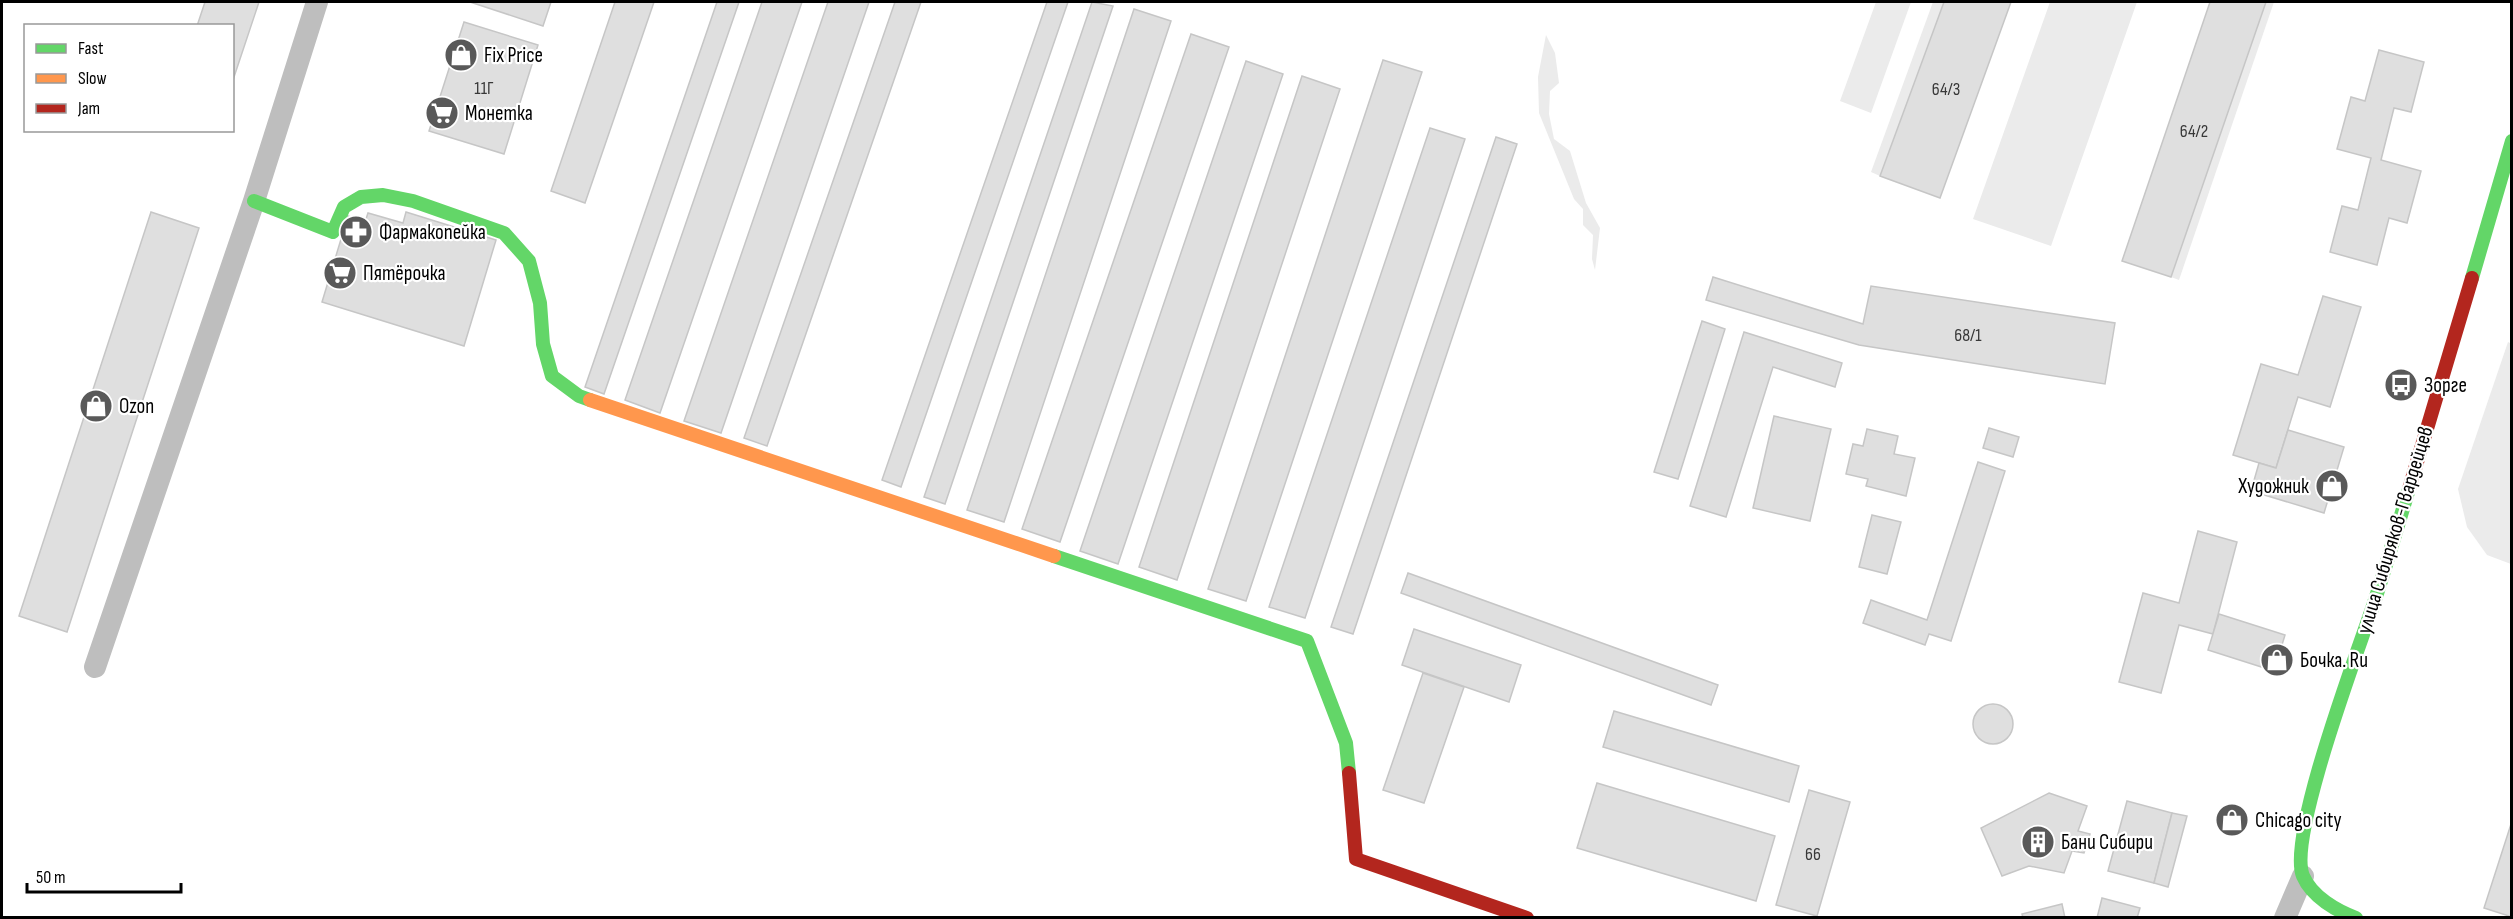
<svg xmlns="http://www.w3.org/2000/svg" width="2513" height="919" font-family="'Sofia Sans Condensed',sans-serif">
	<rect width="100%" height="100%" fill="#fff"/>
	<g fill="#ebebeb">
		<path d="M1876 2H1911L1871 113 1840 101Z"/>
		<path d="M1933 2H1944L1880 176 1871 172Z"/>
		<path d="M2050 2H2137L2051 246 1973 219Z"/>
		<path d="M2266 2H2274L2179 280 2171 277Z"/>
		<path d="M1546 35 1555 53 1559 83 1550 91 1549 114 1554 139 1570 151 1586 203 1600 228 1595 270 1592 259 1593 235 1583 225V209L1574 199 1539 113 1538 77Z"/>
		<path d="M2508 342 2512 344 2511 564 2487 555 2467 527 2458 489Z"/>
	</g>
	<g fill="#dfdfdf" stroke="#c6c6c6" stroke-width="1.5">
		<path d="M205 2H259L232 83V26H197Z"/>
		<path d="M470 2H551L543 26Z"/>
		<path d="M615 2H654L585 203 551 191Z"/>
		<path d="M717 2H739L604 394 585 387Z"/>
		<path d="M762 2H802L660 413 625 400Z"/>
		<path d="M828 2H869L721 433 684 421Z"/>
		<path d="M895 2H921L767 446 744 438Z"/>
		<path d="M1047 2H1068L901 487 882 480Z"/>
		<path d="M1092 2 1113 6 945 504 924 497Z"/>
		<path d="M1944 2H2011L1940 198 1880 176Z"/>
		<path d="M2210 2H2266L2171 277 2122 261Z"/>
		<path d="M1134 9 1171 21 1004 522 967 510Z"/>
		<path d="M464 22 538 45 504 154 429 131Z"/>
		<path d="M1191 34 1229 47 1060 542 1022 529Z"/>
		<path d="M2379 50 2424 62 2411 112 2394 108 2381 160 2421 171 2407 223 2389 218 2377 265 2330 252 2342 206 2358 210 2371 158 2337 149 2351 97 2365 101Z"/>
		<path d="M1383 60 1422 72 1246 601 1208 589Z"/>
		<path d="M1246 61 1283 74 1118 564 1080 551Z"/>
		<path d="M1302 76 1340 89 1177 580 1139 567Z"/>
		<path d="M1430 128 1465 139 1305 618 1269 607Z"/>
		<path d="M1496 137 1517 144 1353 634 1331 627Z"/>
		<path d="M151 212 199 228 67 632 19 616Z"/>
		<path d="M406 212 496 240 464 346 322 302 348 216 365 222 368 213 403 223Z"/>
		<path d="M1713 277 1863 324 1871 286 2115 323 2105 384 1859 345 1706 300Z"/>
		<path d="M2323 296 2361 307 2330 407 2298 397 2276 468 2233 455 2261 364 2298 375Z"/>
		<path d="M1702 321 1725 329 1678 479 1654 472Z"/>
		<path d="M1744 332 1842 363 1835 387 1773 367 1726 517 1690 506Z"/>
		<path d="M1774 416 1831 429 1810 521 1753 508Z"/>
		<path d="M1989 428 2019 437 2013 457 1983 448Z"/>
		<path d="M1867 429 1898 436 1894 454 1915 458 1906 496 1866 486 1868 479 1846 474 1853 444 1863 446Z"/>
		<path d="M2288 430 2344 447 2324 513 2251 491 2259 463 2276 468Z"/>
		<path d="M1978 462 2005 471 1951 641 1929 634 1925 645 1863 623 1871 600 1927 620Z"/>
		<path d="M1872 515 1901 522 1887 574 1859 567Z"/>
		<path d="M2198 531 2237 542 2213 634 2179 625 2161 693 2119 682 2143 593 2179 603Z"/>
		<path d="M1408 573 1718 685 1711 705 1401 593Z"/>
		<path d="M2219 614 2285 635 2274 671 2208 650Z"/>
		<path d="M1414 629 1521 665 1509 702 1402 665Z"/>
		<path d="M1423 673 1464 687 1424 803 1383 790Z"/>
		<circle cx="1993" cy="724" r="20"/>
		<path d="M1614 711 1799 766 1789 802 1603 747Z"/>
		<path d="M1597 783 1775 836 1756 901 1577 848Z"/>
		<path d="M1809 790 1850 802 1817 916 1776 905Z"/>
		<path d="M2049 793 2087 806 2078 831 2090 834 2084 853 2072 851 2064 873 2029 866 2002 876 1981 828Z"/>
		<path d="M2127 801 2172 813 2154 883 2108 871Z"/>
		<path d="M2172 813 2187 816 2168 887 2154 883Z"/>
		<path d="M2512 821V917L2484 908Z"/>
		<path d="M2102 898 2140 908 2137 918H2097Z"/>
		<path d="M2062 904 2065 918H2023L2022 914Z"/>
	</g>
	<g fill="none" stroke-linecap="round" stroke-linejoin="round">
		<g stroke="#bebebe" stroke-width="22">
			<path d="M95 667 254 201 317 2"/>
			<path d="M2285 918 2303 876"/>
		</g>
		<g stroke="#63d668" stroke-width="14">
			<path d="M254 201 333 232 344 207 361 197 383 195 413 201 504 233 529 261 540 303 543 344 552 376 579 396 590 400"/>
			<path d="M2472 278 2512 141"/>
			<path d="M1054 556 1307 641 1346 743 1349 773"/>
			<path d="M2356 918C2337 911 2312 897 2303 876 2287 838 2358 651 2374 603 2386 566 2397 528 2409 489"/>
		</g>
		<path stroke="#ff974d" stroke-width="14" d="M590 400 1054 556"/>
		<g stroke="#b3261e" stroke-width="14">
			<path d="M2409 489 2472 278"/>
			<path d="M1349 773 1356 859 1527 918"/>
		</g>
	</g>
	<defs>
		<symbol id="shop-disc" viewBox="-11 -11 22 22"><circle r="9.5" fill="#595959" stroke="#fff"/><path d="M-5-2.5h2.3a2.7 3.5 0 0 1 5.4 0H5L5.5 6h-11ZM-1.5-2.5h3a1.5 2.3 0 0 0-3 0Z" fill="#fff"/></symbol>
		<symbol id="supermarket-disc" viewBox="-11 -11 22 22"><circle r="9.5" fill="#595959" stroke="#fff"/><path d="M-6-5.5h2.5l.6 2H6L4.5 2H-2.5L-4.4-4H-6ZM-1.5 3.2a1.3 1.3 0 1 0 .1 0ZM3 3.2a1.3 1.3 0 1 0 .1 0Z" fill="#fff"/></symbol>
		<symbol id="pharmacy-disc" viewBox="-11 -11 22 22"><circle r="9.5" fill="#595959" stroke="#fff"/><path d="M-2-6h4v4h4v4h-4v4h-4v-4h-4v-4h4Z" fill="#fff"/></symbol>
		<symbol id="bus-disc" viewBox="-11 -11 22 22"><circle r="9.5" fill="#595959" stroke="#fff"/><path d="M-5-6H5V4H4V6H2V4H-2V6H-4V4H-5ZM-3.5-4V0h7V-4ZM-3.5 1.2v1.5H-2V1.2ZM2 1.2v1.5H3.5V1.2Z" fill="#fff"/></symbol>
		<symbol id="building-disc" viewBox="-11 -11 22 22"><circle r="9.5" fill="#595959" stroke="#fff"/><path d="M-4-6H4V6H1V3H-1V6H-4ZM-2.5-4.3h1.7v1.8h-1.7ZM.8-4.3h1.7v1.8H.8ZM-2.5-1h1.7V.8h-1.7ZM.8-1h1.7V.8H.8Z" fill="#fff"/></symbol>
	</defs>
	<g fill-rule="evenodd">
		<use href="#shop-disc" x="442" y="36" width="38" height="38"/>
		<use href="#supermarket-disc" x="423" y="94" width="38" height="38"/>
		<use href="#pharmacy-disc" x="337" y="213" width="38" height="38"/>
		<use href="#supermarket-disc" x="321" y="254" width="38" height="38"/>
		<use href="#bus-disc" x="2382" y="366" width="38" height="38"/>
		<use href="#shop-disc" x="77" y="387" width="38" height="38"/>
		<use href="#shop-disc" x="2313" y="467" width="38" height="38"/>
		<use href="#shop-disc" x="2258" y="641" width="38" height="38"/>
		<use href="#shop-disc" x="2213" y="801" width="38" height="38"/>
		<use href="#building-disc" x="2019" y="823" width="38" height="38"/>
	</g>
	<g text-anchor="middle" dominant-baseline="central" stroke-width="4.5" stroke-linejoin="round" paint-order="stroke">
		<g font-size="18" fill="#383838">
			<text x="484" y="88">11Г</text>
			<text x="1946" y="89">64/3</text>
			<text x="2194" y="131">64/2</text>
			<text x="1968" y="335">68/1</text>
			<text x="1813" y="854">66</text>
		</g>
		<g font-size="21" fill="#000" stroke="#fff" text-anchor="start">
			<text x="484" y="55">Fix Price</text>
			<text x="465" y="113">Монетка</text>
			<text x="379" y="232">Фармакопейка</text>
			<text x="363" y="273">Пятёрочка</text>
			<text x="2424" y="385">Зорге</text>
			<text x="119" y="406">Ozon</text>
			<text x="2309" y="486" text-anchor="end">Художник</text>
			<text x="2300" y="660">Бочка. Ru</text>
			<text x="2255" y="820">Chicago city</text>
			<text x="2061" y="842">Бани Сибири</text>
		</g>
		<g font-size="21" fill="#000" stroke="#fff">
			<text transform="translate(2395 530) rotate(-73)">улица Сибиряков-Гвардейцев</text>
		</g>
	</g>
	<rect width="2513" height="919" fill="none" stroke="#000000" stroke-width="6"/>
	<rect x="24" y="24" width="210" height="108" fill="#ffffff" stroke="#999999" stroke-width="1.5"/>
	<rect x="36" y="44" width="30" height="9" fill="#63d668" stroke="#999999" stroke-width="1.5"/>
	<text x="78" y="54" font-size="18" fill="#000000">Fast</text>
	<rect x="36" y="74" width="30" height="9" fill="#ff974d" stroke="#999999" stroke-width="1.5"/>
	<text x="78" y="84" font-size="18" fill="#000000">Slow</text>
	<rect x="36" y="104" width="30" height="9" fill="#b3261e" stroke="#999999" stroke-width="1.5"/>
	<text x="78" y="114" font-size="18" fill="#000000">Jam</text>
	<path d="M27 883v9h154v-9" fill="none" stroke="#000000" stroke-width="3"/>
	<text x="36" y="883" font-size="18" fill="#000000" stroke="#ffffff" stroke-width="4.5" paint-order="stroke">50 m</text>
</svg>
